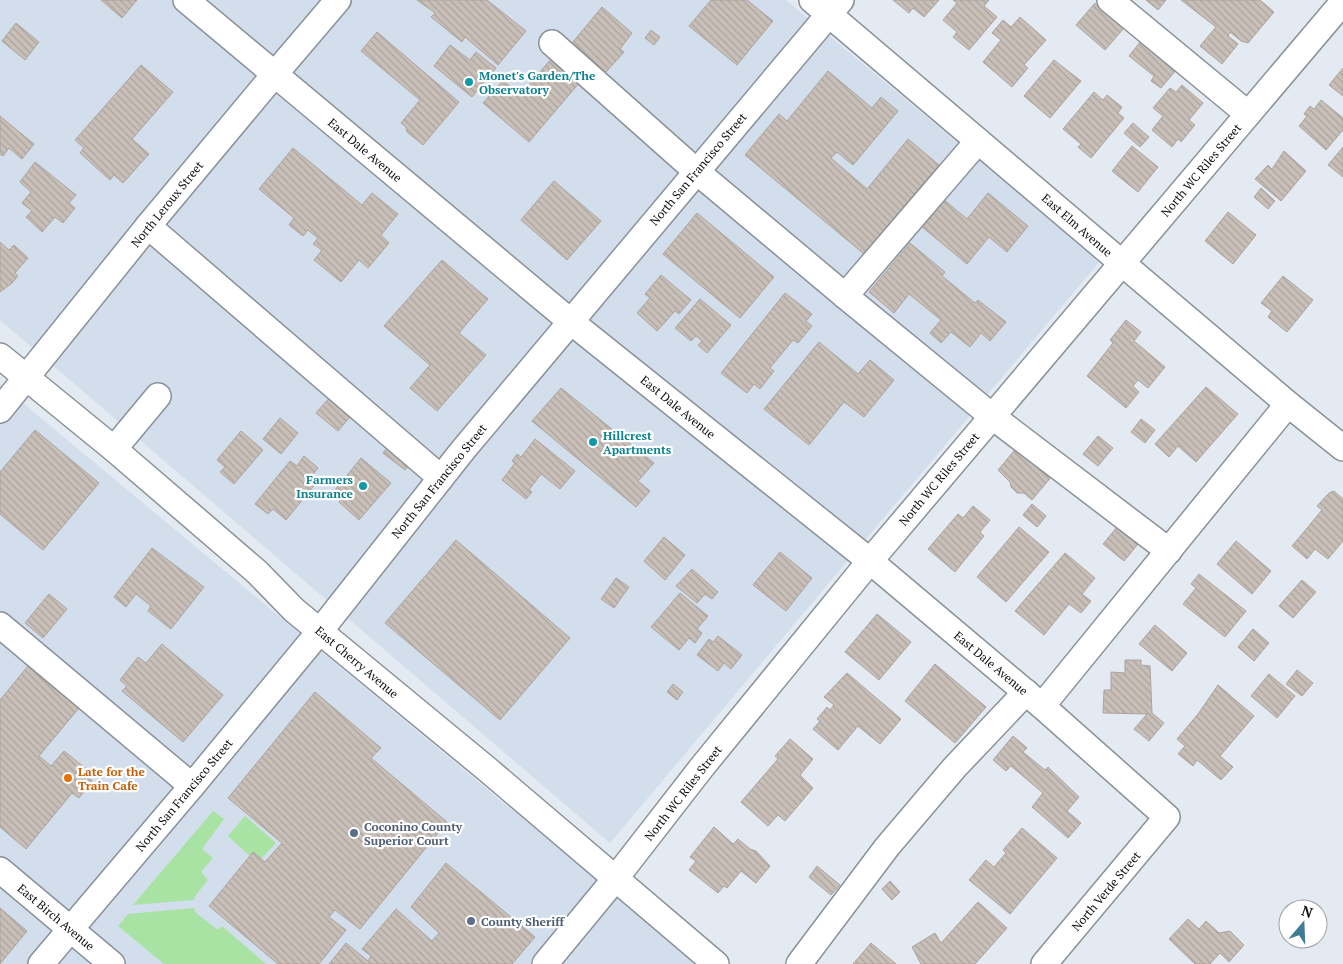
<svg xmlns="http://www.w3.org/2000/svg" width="1343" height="964" font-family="'PT Serif',serif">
	<defs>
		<pattern id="building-back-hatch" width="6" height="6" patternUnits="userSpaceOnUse" patternTransform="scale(1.25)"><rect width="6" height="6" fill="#c8bfb8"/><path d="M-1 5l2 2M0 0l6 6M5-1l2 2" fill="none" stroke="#aba39d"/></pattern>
	</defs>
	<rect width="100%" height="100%" fill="#e3eaf2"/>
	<g fill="#d2deec">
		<path d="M0 0H786L1100 261 610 843 0 320Z"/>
		<path d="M0 384 697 964H0Z"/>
	</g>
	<g fill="#a8e3a3">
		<path d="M213 811 224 819 202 849 213 858 201 872 208 880 195 896 194 900 133 905Z"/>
		<path d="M245 816 276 843 261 859 253 852 250 856 228 836Z"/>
		<path d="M194 908 196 913 218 930 222 926 266 964H164L118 926 128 914Z"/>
	</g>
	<g fill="url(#building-back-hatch)" stroke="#ada49e">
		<path d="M101 0H137L122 18Z"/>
		<path d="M417 0H487L526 31 498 65 465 37 462 42 431 17 435 13Z"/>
		<path d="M711 0H747L773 21 737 65 689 26Z"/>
		<path d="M893 0H939L924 17 913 8 909 13Z"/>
		<path d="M953 0H989L984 6 997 17 969 50 953 37 957 32 943 20 957 3Z"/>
		<path d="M1146 0H1166L1158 10Z"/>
		<path d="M1181 0H1260L1274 12 1248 43 1241 41 1230 32 1228 36 1238 44 1222 64 1200 46 1216 27Z"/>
		<path d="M1095 3 1124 28 1105 50 1076 25Z"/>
		<path d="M602 7 632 33 620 49 624 52 606 72 572 43Z"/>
		<path d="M1020 17 1046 40 1024 65 1028 68 1012 87 983 62 1001 40 992 33 1003 20 1011 27Z"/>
		<path d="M16 23 39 42 25 60 2 41Z"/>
		<path d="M651 30 660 37 654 45 645 38Z"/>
		<path d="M377 32 459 102 423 145 407 132 406 127 401 123 420 100 361 51Z"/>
		<path d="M1141 41 1177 69 1161 88 1151 81 1154 76 1129 56Z"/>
		<path d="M450 45 470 60 476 52 496 68 472 97 434 66Z"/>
		<path d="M552 58 580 82 529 142 483 103 503 80 520 95Z"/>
		<path d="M1054 60 1081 81 1050 118 1024 96Z"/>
		<path d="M141 65 173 92 132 139 149 154 123 183 114 175 110 180 80 153 84 148 75 140Z"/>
		<path d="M1343 68V96L1329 85Z"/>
		<path d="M828 71 872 108 881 97 898 111 853 165 837 152 831 158 867 189 908 139 939 165 864 254 745 155 779 114 787 121Z"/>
		<path d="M1182 85 1203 103 1189 120 1195 125 1181 142 1178 139 1172 147 1152 130 1163 116 1153 108 1170 88 1176 92Z"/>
		<path d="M1094 92 1103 100 1107 95 1122 107 1118 113 1124 118 1091 158 1078 147 1081 144 1063 129Z"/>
		<path d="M1321 100 1343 118V130L1326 150 1299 126 1307 116 1304 114 1310 106 1314 109Z"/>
		<path d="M0 116 34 144 22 159 9 148 3 156 0 154Z"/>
		<path d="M1133 123 1149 137 1140 147 1124 133Z"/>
		<path d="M1132 146 1158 167 1138 192 1112 171Z"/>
		<path d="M1343 147V177L1328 165Z"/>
		<path d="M293 148 362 205 372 193 398 214 381 235 389 243 368 268 359 260 341 282 314 260 322 250 313 244 318 238 308 230 303 236 289 225 294 218 259 189Z"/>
		<path d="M1284 151 1306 171 1281 201 1255 179 1268 165 1272 169Z"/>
		<path d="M35 162 76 195 69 203 75 208 63 223 55 217 42 232 26 217 32 211 22 203 31 192 20 182Z"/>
		<path d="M554 181 601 221 567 260 521 220Z"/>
		<path d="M1261 188 1275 201 1268 209 1254 197Z"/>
		<path d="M988 193 1028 226 1007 252 989 237 967 264 921 226 943 199 967 219Z"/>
		<path d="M1228 212 1256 235 1233 264 1205 241Z"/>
		<path d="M697 213 774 277 740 318 663 254Z"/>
		<path d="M0 242 9 250 14 245 28 258 15 273 18 276 12 283 0 292Z"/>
		<path d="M910 243 945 272 942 276 975 303 978 300 1006 322 990 341 981 333 970 347 951 332 941 343 930 333 941 320 909 294 894 313 869 292Z"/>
		<path d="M442 260 488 299 459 333 486 355 437 411 410 388 430 365 384 326Z"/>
		<path d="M661 275 691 300 679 314 675 311 657 331 637 313 650 298 645 294Z"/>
		<path d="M1283 276 1313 300 1287 332 1268 317 1272 311 1261 303Z"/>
		<path d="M785 293 812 314 806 321 812 326 798 343 793 340 770 368 774 371 760 389 754 384 747 393 721 373Z"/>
		<path d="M700 299 731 325 707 353 698 345 702 341 696 336 691 341 675 328Z"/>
		<path d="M1126 320 1141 332 1134 341 1165 367 1148 388 1138 380 1133 386 1139 392 1126 408 1087 376 1113 343 1110 340Z"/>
		<path d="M819 342 858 374 870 360 894 380 864 417 844 402 809 445 764 409Z"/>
		<path d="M1206 387 1238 414 1196 462 1178 446 1169 457 1155 444Z"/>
		<path d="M561 388 654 463 638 481 650 491 636 507 532 421Z"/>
		<path d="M332 395 354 412 338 431 316 413Z"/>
		<path d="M280 418 298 433 281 454 263 439Z"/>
		<path d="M1141 419 1155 430 1145 443 1131 432Z"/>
		<path d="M35 430 99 483 43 550 0 514V472Z"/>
		<path d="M241 431 263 450 234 484 220 472 225 467 217 460Z"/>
		<path d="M1098 436 1113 448 1098 466 1083 454Z"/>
		<path d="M535 439 575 471 560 489 541 474 529 490 532 492 526 499 502 480 515 463 512 461 517 454 521 457Z"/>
		<path d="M392 442 414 459 405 470 383 453Z"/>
		<path d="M1018 446 1052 476 1032 500 1024 493H1017L1011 487 1010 482 998 470Z"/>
		<path d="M304 456 318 468 311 477 317 482 286 520 273 509 268 514 255 504 290 461 297 466Z"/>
		<path d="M361 458 391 483 359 520 339 502 343 497 335 490Z"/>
		<path d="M1334 491 1343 499V541L1328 559 1315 549 1307 559 1292 546 1322 510 1317 506 1329 493Z"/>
		<path d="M1032 504 1046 516 1037 527 1023 515Z"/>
		<path d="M973 506 990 520 980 532 984 536 955 572 928 549 958 514 963 518Z"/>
		<path d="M1019 527 1049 552 1006 602 977 577Z"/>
		<path d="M1117 527 1138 544 1124 561 1103 544Z"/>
		<path d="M664 537 685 555 665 580 644 561Z"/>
		<path d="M456 540 570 638 500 720 385 623Z"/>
		<path d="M1236 541 1271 571 1252 594 1217 564Z"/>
		<path d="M152 548 204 587 171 629 148 611 151 606 136 594 126 607 114 597Z"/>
		<path d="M780 552 812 578 786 611 753 585Z"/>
		<path d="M1065 553 1095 578 1082 594 1091 601 1081 613 1069 604 1044 635 1015 611Z"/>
		<path d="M692 569 718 592 712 599 705 594 697 603 676 586Z"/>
		<path d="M1199 574 1246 611 1225 637 1183 604 1196 588 1191 584Z"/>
		<path d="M616 578 629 587 614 608 601 599Z"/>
		<path d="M1302 580 1316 592 1293 618 1279 606Z"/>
		<path d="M680 593 708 616 697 629 702 633 695 643 689 638 679 650 651 627Z"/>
		<path d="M49 594 67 609 43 638 25 623Z"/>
		<path d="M877 614 911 642 879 680 845 652Z"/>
		<path d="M1155 625 1187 653 1172 671 1139 644Z"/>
		<path d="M1253 629 1269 643 1254 661 1238 647Z"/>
		<path d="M718 636 742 655 731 669 724 663 718 671 697 655 709 639 713 642Z"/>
		<path d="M162 644 223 695 183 742 122 691 127 686 120 680 138 657 146 663Z"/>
		<path d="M1125 660H1141V665L1150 666 1152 713 1164 723 1149 741 1134 729 1147 714 1103 713 1104 690H1111V672L1125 673Z"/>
		<path d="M935 664 986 707 955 743 905 701Z"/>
		<path d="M28 666 79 708 39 756 51 766 64 751 89 771 85 775 92 781 79 798 72 793 26 849 0 827V700Z"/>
		<path d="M1297 670 1313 683 1302 696 1286 684Z"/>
		<path d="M847 673 901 719 880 744 858 726 838 750 813 729 820 721 817 719 827 707 830 710 834 705 824 697Z"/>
		<path d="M1269 674 1295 696 1277 718 1251 696Z"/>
		<path d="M673 684 683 692 677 700 667 692Z"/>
		<path d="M1218 685 1254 716 1220 756 1233 767 1221 780 1197 760 1193 766 1178 754 1185 746 1177 739 1198 714Z"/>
		<path d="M315 692 381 748 371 758 447 822 360 929 335 910 329 917 346 930 319 964H278L209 906 253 852 265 862 282 843 228 798Z"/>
		<path d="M1013 736 1027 748 1023 752 1045 770 1048 767 1079 797 1067 811 1081 823 1068 838 1032 807 1043 793 1011 766 1006 771 993 760Z"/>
		<path d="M790 739 813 759 800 775 813 788 785 821 778 815 768 826 741 802 778 759 775 756Z"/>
		<path d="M714 827 733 844 738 839 750 849 756 851 770 866 756 883 741 871 727 888 724 886 718 893 689 870 696 861 690 857Z"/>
		<path d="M1022 828 1057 858 1010 914 969 880 986 860 994 867 1006 853 1003 850Z"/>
		<path d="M446 863 535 937 512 964H329L346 943 368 961 371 956 362 949 396 909 432 941 439 933 411 907Z"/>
		<path d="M817 866 840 885 831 895 809 877Z"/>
		<path d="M890 881 900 892 892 900 882 889Z"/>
		<path d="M978 902 1007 928 975 964H921L912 947 935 933 941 943Z"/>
		<path d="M0 908 27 931 0 964Z"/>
		<path d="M1188 919 1199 929 1206 921 1219 933 1230 931 1244 945 1229 962 1220 953 1210 964H1195L1169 939Z"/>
		<path d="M871 943 896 964H853Z"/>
	</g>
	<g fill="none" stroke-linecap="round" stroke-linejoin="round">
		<defs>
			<g id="minor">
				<path d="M186 0 570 321 870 561 1042 706 1167 817 1044 964"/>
				<path d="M812 0 1288 404 1343 448"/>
				<path d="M1110 0 1248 114"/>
				<path d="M552 43 696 171 850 300 993 417 1169 551"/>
				<path d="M148 226 441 478"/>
				<path d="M845 296 978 141"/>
				<path d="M0 356 114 449 257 572 294 610 488 770 716 964"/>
				<path d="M0 410 148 226 274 75 338 0"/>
				<path d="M114 449 158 396"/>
				<path d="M0 625 192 786"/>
				<path d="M1042 706 1288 404"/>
				<path d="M0 870 112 964"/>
				<path d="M41 964 192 786 320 631 463 450 841 0"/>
				<path d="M545 964 615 879 702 767 870 561 1343 2"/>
				<path d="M799 964 887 847 955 767 1026 692"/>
			</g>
		</defs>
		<use href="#minor" stroke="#8a9198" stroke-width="28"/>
		<use href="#minor" stroke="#fff" stroke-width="25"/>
	</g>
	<g fill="#0f9aa8" stroke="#fff" stroke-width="2">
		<circle cx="469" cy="82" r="5"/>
		<circle cx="593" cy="442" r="5"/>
		<circle cx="363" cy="486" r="5"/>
	</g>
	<circle fill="#e8710a" stroke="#fff" stroke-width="2" cx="68" cy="778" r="5"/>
	<g fill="#5c6f8a" stroke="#fff" stroke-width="2">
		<circle cx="354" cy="833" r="5"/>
		<circle cx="471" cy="921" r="5"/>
	</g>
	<g text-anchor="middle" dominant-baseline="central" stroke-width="4.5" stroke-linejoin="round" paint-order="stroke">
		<g font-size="12" font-weight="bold" fill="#0d838f" stroke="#fff" text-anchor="start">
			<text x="479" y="75">Monet's Garden/The<tspan x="479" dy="14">Observatory</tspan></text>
			<text x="603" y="435">Hillcrest<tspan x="603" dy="14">Apartments</tspan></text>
			<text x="353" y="479" text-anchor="end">Farmers<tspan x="353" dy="14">Insurance</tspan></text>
		</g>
		<g font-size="12" fill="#0c0e11" stroke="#fff">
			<text transform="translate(365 150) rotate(40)">East Dale Avenue</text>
			<text transform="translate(698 169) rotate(-50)">North San Francisco Street</text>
			<text transform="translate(1201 170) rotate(-50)">North WC Riles Street</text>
			<text transform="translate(167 204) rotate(-51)">North Leroux Street</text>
			<text transform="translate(1077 225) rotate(41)">East Elm Avenue</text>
			<text transform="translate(678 407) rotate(39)">East Dale Avenue</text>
			<text transform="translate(939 479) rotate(-50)">North WC Riles Street</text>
			<text transform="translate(439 481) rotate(-51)">North San Francisco Street</text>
			<text transform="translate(357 662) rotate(40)">East Cherry Avenue</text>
			<text transform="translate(991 663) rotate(40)">East Dale Avenue</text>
			<text transform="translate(683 793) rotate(-52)">North WC Riles Street</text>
			<text transform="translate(184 795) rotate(-50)">North San Francisco Street</text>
			<text transform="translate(1106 891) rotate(-50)">North Verde Street</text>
			<text transform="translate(56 917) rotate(40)">East Birch Avenue</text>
		</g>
		<g font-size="12" font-weight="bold" fill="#c56008" stroke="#fff" text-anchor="start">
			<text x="78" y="771">Late for the<tspan x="78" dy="14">Train Cafe</tspan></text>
		</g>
		<g font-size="12" font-weight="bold" fill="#4e5e75" stroke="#fff" text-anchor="start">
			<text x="364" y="826">Coconino County<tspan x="364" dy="14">Superior Court</tspan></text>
			<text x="481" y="921">County Sheriff</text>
		</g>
	</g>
	<g transform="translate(1303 924) rotate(19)"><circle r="24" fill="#ffffff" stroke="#9e9fa0"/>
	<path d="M0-4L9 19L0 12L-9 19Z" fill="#3f7c93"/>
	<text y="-8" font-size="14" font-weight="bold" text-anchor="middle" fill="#0c0e11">N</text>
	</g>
</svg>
